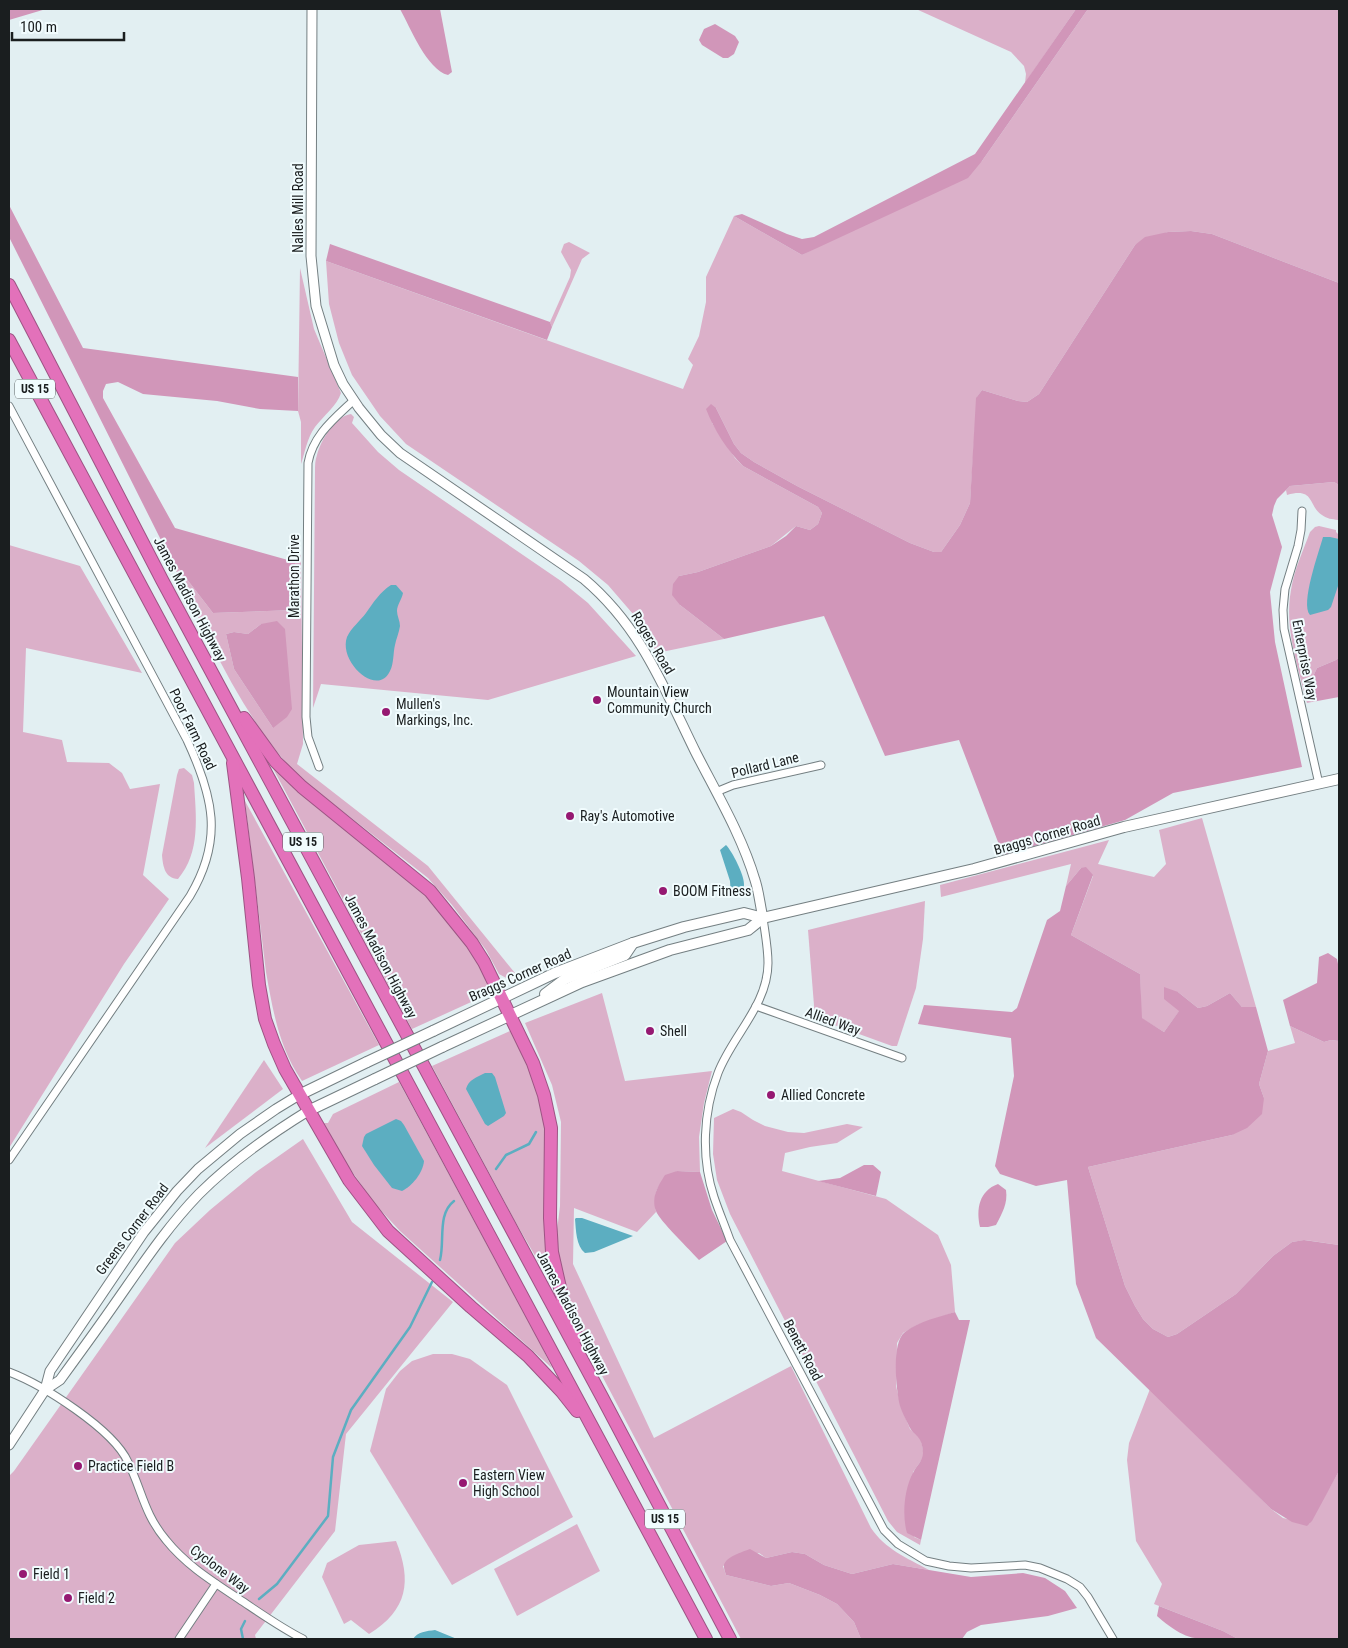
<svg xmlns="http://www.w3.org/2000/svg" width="1348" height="1648" font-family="'Roboto Condensed',sans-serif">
	<rect width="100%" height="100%" fill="#e2eff2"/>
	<g fill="#dbb0c9" fill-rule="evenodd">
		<path d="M916 9H1076L1025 83 1026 74 1024 66 1011 52Z"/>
		<path d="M1088 9H1339V283L1212 234 1191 231 1168 232 1135 245 1039 394 1027 402 1018 401 982 390 977 397 970 503 960 525 941 552H934L910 543 797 486 754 462 741 453 734 444 716 408 712 423 735 458 743 466 818 507 822 513 818 524 810 530 796 526 771 546 698 572 679 576 680 605 724 639 657 653 633 614 608 585 579 561 406 444 380 416 352 375 339 343 329 304 326 261 683 389 693 365 688 359 699 336 706 302V277L734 216 802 255 982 161Z"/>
		<path d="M569 242 590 253 582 259 552 327 550 322 570 277 571 270 561 252 564 244Z"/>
		<path d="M300 268 314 329 341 393C337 406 323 416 315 427 307 438 305 452 301 464V422L298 411Z"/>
		<path d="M351 414 354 417 352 423 378 452 399 470 561 581 588 603 636 656 488 700 321 684 313 708 315 471C315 466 315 460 317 455 321 440 335 416 351 414Z"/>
		<path d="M1334 482 1339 485V519L1338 520C1332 519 1327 519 1322 515 1308 506 1315 487 1287 495L1286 490 1290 486Z"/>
		<path d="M1319 526 1336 530V532L1339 535V657L1336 660 1317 668 1309 685 1312 702 1307 703C1298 667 1284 628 1291 590 1294 570 1303 551 1310 532L1315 527Z"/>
		<path d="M9 545 80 566 142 673 26 648 23 732 62 740 67 762 109 763 122 773 130 789 160 784 143 875 169 899 124 964 9 1148Z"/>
		<path d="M301 555 303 744 297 764 428 866 519 978 508 979 499 974 486 950 452 905 428 878 299 777C240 715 206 633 169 556L213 613 294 610 295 562ZM261 624 273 728 234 669 226 634 234 632 248 634Z"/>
		<path d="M268 759 432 900C455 925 477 955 490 987L485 989 480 998 412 1029Z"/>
		<path d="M184 768 192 775 194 783C196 816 201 852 178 879 165 878 163 867 162 855L177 775 179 769Z"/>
		<path d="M245 801 379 1045 302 1081C279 1048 273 1011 266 972Z"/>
		<path d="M1202 818 1256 1007H1242L1230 993 1207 1006 1198 1008 1178 992 1180 1010 1164 1032 1141 1018 1140 974 1071 935 1093 876 1081 868 1066 886 1071 864 941 897 940 885 1109 840 1098 864 1154 877 1166 864 1159 830Z"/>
		<path d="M925 901 923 939 916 988 897 1046H892L815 1018 808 930Z"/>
		<path d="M602 993 625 1081 712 1071 704 1103 699 1137 700 1172 677 1171C658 1186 653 1186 656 1212L637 1232 574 1208 573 1264 654 1438 791 1366 871 1528C885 1549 907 1558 929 1570L893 1564 852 1574 824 1565 805 1554 792 1552 766 1558 759 1553 723 1566 726 1575 771 1586 789 1583 820 1595 837 1604 854 1622 861 1639H741L580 1334 560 1272 557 1231 560 1206 561 1122 552 1085 525 1023Z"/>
		<path d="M1290 1026 1324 1042 1331 1040 1339 1041V1245L1305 1240 1292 1242 1273 1256 1236 1294 1177 1334 1168 1337 1153 1329 1143 1319 1135 1306 1125 1286 1088 1167 1232 1135 1264 1098 1259 1084 1268 1051 1295 1043Z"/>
		<path d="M512 1030 532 1073 546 1128 552 1276 548 1278 516 1223 432 1066Z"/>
		<path d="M264 1060 283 1089 205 1148Z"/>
		<path d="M399 1082 541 1345 552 1368 400 1231 375 1204 341 1156 323 1123H328L333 1114Z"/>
		<path d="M733 1109 741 1112 753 1120 765 1126 788 1132 804 1133 847 1124 863 1127 837 1143 810 1147 785 1153 782 1171 886 1199 938 1235 951 1265 955 1312 917 1325 903 1333 897 1343 896 1386 901 1407 910 1429 921 1439 923 1451V1458L913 1472 914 1537 921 1540 920 1545 897 1532 888 1521 730 1214 717 1180 713 1154 714 1118Z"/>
		<path d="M303 1139 352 1222 453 1302 346 1434 335 1531 255 1635 256 1639H9V1476L14 1471 175 1243 210 1210 256 1172Z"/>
		<path d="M433 1354H452L470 1359 507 1385 573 1517 452 1585 370 1451 386 1389 400 1371 412 1361Z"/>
		<path d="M1150 1389 1271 1509 1283 1518 1309 1524 1339 1471V1639H1238L1223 1631 1154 1604 1162 1584 1136 1541 1127 1460 1129 1443Z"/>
		<path d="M577 1524 600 1571 517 1616 494 1569Z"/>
		<path d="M396 1541C412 1581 408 1610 369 1634L351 1620 344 1624 322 1577 327 1563 359 1545Z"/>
	</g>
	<g fill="#d196b9">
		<path d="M9 9H46L9 20Z"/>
		<path d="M400 9H440L452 72 448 75C427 70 410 27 400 9Z"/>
		<path d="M1076 9H1088L982 161 968 178 802 255 734 216 742 214 787 234 802 239 814 237 975 154Z"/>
		<path d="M715 24 735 36 739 42 734 54 728 58H723L702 45 699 40 704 29Z"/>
		<path d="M9 205 83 348 298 377V411L260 409 217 401 143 394 118 382 106 384 103 391V398L175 528 295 562 294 610 213 613 169 556 9 237Z"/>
		<path d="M1191 231 1212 234 1339 283V485L1334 482 1290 486 1277 499 1274 506 1272 515 1282 547 1270 592 1275 642 1302 767 1173 793 1125 820 1003 855 959 740 885 756 824 616 724 639 680 605 672 595 673 584 679 576 698 572 771 546 786 536 796 526 810 530 818 524 822 513 818 507 743 466C727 450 714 430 706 409L711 404 716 408 734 444 741 453 754 462 797 486 910 543 934 552H941L960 525 970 503 976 398 982 390 1018 401 1027 402 1039 394 1135 245 1145 237 1168 232Z"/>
		<path d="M330 244 550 322 552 327 547 340 326 261Z"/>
		<path d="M277 621 285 629 292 709 287 717 273 728 234 669 226 634 234 632 248 634 261 624Z"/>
		<path d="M1339 657V697L1312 702 1309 685 1317 668 1336 660Z"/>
		<path d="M1086 867 1093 875 1071 935 1140 974 1142 1018 1164 1032 1179 1011 1164 999V987L1178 992 1198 1008 1207 1006 1230 993 1242 1007H1256L1268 1051 1259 1084 1264 1098 1262 1114 1247 1128 1232 1135 1088 1167 1125 1286 1135 1306 1143 1319 1153 1329 1168 1337 1177 1334 1236 1294 1273 1256 1292 1242 1304 1240 1339 1245V1471L1312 1521 1307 1526 1292 1522 1271 1509 1096 1338 1076 1284 1067 1180 1036 1186 1000 1174 995 1166 1014 1076 1011 1038 918 1024 924 1005 1012 1012 1017 1008 1047 920 1060 911 1066 886 1081 868Z"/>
		<path d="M1328 953 1337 959 1339 969V1041L1331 1040 1324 1042 1290 1026 1283 1000 1317 983 1319 957Z"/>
		<path d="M864 1165H873L881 1172 876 1196 818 1181 840 1178Z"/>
		<path d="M677 1171 700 1172 712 1210 727 1241 699 1260C692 1252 658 1219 656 1211 651 1197 658 1186 665 1175Z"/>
		<path d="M998 1184 1006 1190C1008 1204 1002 1213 996 1225L988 1227H980C976 1209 979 1191 998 1184Z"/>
		<path d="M955 1312 959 1320H970L921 1540 907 1533C902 1516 904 1489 913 1473 916 1466 923 1461 923 1453 922 1433 914 1438 908 1424 905 1418 902 1412 900 1406 896 1390 891 1342 905 1332 919 1321 939 1317 955 1312Z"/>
		<path d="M750 1549 766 1558 792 1552 805 1554 824 1565 852 1574 893 1564 971 1577 1023 1573 1045 1578 1065 1591 1077 1608 1048 1616 981 1625 967 1632 962 1639H861L854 1622 837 1604 820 1595 789 1583 771 1586 726 1575C725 1572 724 1569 724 1567 723 1557 743 1552 750 1549Z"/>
		<path d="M1159 1606 1223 1631 1238 1639C1198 1639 1189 1644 1157 1616Z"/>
	</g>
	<g fill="#5caec1">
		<path d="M1323 537H1330L1339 539V583L1331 607 1328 610 1310 615C1300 604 1319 552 1323 537Z"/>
		<path d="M391 585H396L403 593C402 599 397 605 397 611 397 616 400 621 400 626 399 633 396 639 395 645 393 653 394 663 390 671 378 698 338 662 347 637 351 628 360 621 366 613 373 603 380 592 391 585Z"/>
		<path d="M726 845C732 851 745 876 744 885 744 889 742 893 740 896H731L730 881 720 850Z"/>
		<path d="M485 1073H492L495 1077 506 1113 504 1116 488 1126 485 1124 466 1089C468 1080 477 1077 485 1073Z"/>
		<path d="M396 1119 401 1121 404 1125 424 1161C423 1173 412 1186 402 1191L392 1188 374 1165 362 1146 364 1137 366 1134Z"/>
		<path d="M576 1218H582L633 1236 594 1252 585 1253C576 1246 576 1230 575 1219Z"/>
		<path d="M435 1630 457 1639H413C417 1632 427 1631 435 1630Z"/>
	</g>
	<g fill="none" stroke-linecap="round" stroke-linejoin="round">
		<g stroke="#5caec1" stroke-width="2.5">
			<path d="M496 1169 506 1155 529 1144 536 1132"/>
			<path d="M440 1260C445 1241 437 1214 454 1201"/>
			<path d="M259 1599 277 1584 328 1516 333 1457 351 1410 410 1327 432 1282"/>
			<path d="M243 1639 241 1629 245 1621"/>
		</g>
		<defs>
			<g id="minor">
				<path d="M9 406 187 740C213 796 224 839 190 896L9 1160"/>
				<path d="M1302 511 1301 530 1298 546 1285 589 1283 610 1284 629 1319 784"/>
				<path d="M319 767 308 737 306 717 308 463C313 435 334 419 354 400"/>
				<path d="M716 792 733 785 821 765"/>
				<path d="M763 918C765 933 768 948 768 963 768 1005 732 1036 718 1073 703 1112 701 1158 714 1197 719 1212 725 1226 730 1240L884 1530 898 1544 926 1561 949 1566 971 1568 1025 1565 1040 1568 1067 1579 1080 1587 1088 1597 1113 1639"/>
				<path d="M756 1006 902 1058"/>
				<path d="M9 1372C43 1385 113 1429 128 1462 142 1490 144 1514 166 1540 186 1565 212 1581 239 1599 260 1613 281 1628 303 1639"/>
				<path d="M179 1639 216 1584"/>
			</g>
			<g id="tertiary">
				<path d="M312 9 311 256 316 306 334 365 343 384 359 408 381 435 400 453 584 579C641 627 664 688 696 753 717 794 742 836 755 880 759 892 760 905 763 918"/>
				<path d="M45 1390 60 1380C79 1354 98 1328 116 1302 142 1265 167 1227 199 1194 232 1161 269 1135 308 1111"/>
				<path d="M9 1445 45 1390 50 1371 144 1232 177 1191 198 1169 240 1134 276 1109 299 1095"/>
			</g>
			<g id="secondary">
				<path d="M545 994 565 979 625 955 633 943"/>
				<path d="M433 1031 555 973 633 943 684 927 744 913 763 918 784 913 974 869 1124 827 1339 779"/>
				<path d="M442 1047 582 982 670 950 748 930 763 918"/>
				<path d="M299 1095 367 1062"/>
				<path d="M308 1111 375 1079"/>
			</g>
			<g id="motorway">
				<path d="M9 285 162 580 602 1397 730 1639"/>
				<path d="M9 340 706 1639"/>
				<path d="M244 718 276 762 302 787 430 891 472 943 484 962 533 1063 544 1095 551 1128 550 1218 552 1252 563 1301 577 1337"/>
				<path d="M233 763 248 878 259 985 265 1019 274 1044 285 1069 349 1180 388 1231 471 1307 528 1356 562 1392 577 1411"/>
			</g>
		</defs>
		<use href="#minor" stroke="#747f82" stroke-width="9"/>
		<use href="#tertiary" stroke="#747f82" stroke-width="11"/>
		<use href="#secondary" stroke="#747f82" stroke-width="12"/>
		<use href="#motorway" stroke="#9d5484" stroke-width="14"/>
		<use href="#minor" stroke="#fff" stroke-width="7"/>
		<use href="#tertiary" stroke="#fff" stroke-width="9"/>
		<use href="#secondary" stroke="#fff" stroke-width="10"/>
		<use href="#motorway" stroke="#e371ba" stroke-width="12"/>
		<defs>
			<g id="secondary-bridge">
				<path d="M367 1062 433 1031"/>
				<path d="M375 1079 442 1047"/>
			</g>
		</defs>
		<use href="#secondary-bridge" stroke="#747f82" stroke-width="12" stroke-linecap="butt"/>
		<use href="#secondary-bridge" stroke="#fff" stroke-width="10"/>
	</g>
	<g fill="#961972" stroke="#f1fcfe" stroke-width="2">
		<circle cx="597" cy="700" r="5"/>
		<circle cx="386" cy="712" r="5"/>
		<circle cx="570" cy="816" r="5"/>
		<circle cx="663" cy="891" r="5"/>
		<circle cx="650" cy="1031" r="5"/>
		<circle cx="771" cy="1095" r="5"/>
		<circle cx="78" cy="1466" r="5"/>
		<circle cx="463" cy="1483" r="5"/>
		<circle cx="23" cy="1574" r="5"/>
		<circle cx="68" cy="1598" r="5"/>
	</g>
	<g text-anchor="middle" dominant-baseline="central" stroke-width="4" stroke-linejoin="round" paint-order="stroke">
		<g fill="#f1fcfe" stroke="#5a6162" stroke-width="1">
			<rect x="15" y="379.5" width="40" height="19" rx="4"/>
			<rect x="283" y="832.5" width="40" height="19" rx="4"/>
			<rect x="645" y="1509.5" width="40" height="19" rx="4"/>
		</g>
		<g font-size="12" font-weight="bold" fill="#1a1e1f">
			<text x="35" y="389">US 15</text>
			<text x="303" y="842">US 15</text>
			<text x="665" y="1519">US 15</text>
		</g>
		<g font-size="14" fill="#1a1e1f" stroke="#f1fcfe">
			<text transform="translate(298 208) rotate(-90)">Nalles Mill Road</text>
			<text transform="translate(294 576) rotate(-90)">Marathon Drive</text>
			<text transform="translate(190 599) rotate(62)">James Madison Highway</text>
			<text transform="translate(653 643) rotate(59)">Rogers Road</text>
			<text transform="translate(1305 660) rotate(79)">Enterprise Way</text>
			<text transform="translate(193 729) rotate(64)">Poor Farm Road</text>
			<text transform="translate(765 765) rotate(-14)">Pollard Lane</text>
			<text transform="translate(1047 835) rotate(-16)">Braggs Corner Road</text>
			<text transform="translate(381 956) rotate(62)">James Madison Highway</text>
			<text transform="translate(520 975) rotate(-24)">Braggs Corner Road</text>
			<text transform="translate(833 1021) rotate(20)">Allied Way</text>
			<text transform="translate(132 1229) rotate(-53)">Greens Corner Road</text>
			<text transform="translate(573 1313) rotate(62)">James Madison Highway</text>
			<text transform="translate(803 1350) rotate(62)">Benett Road</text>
			<text transform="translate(220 1569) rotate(37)">Cyclone Way</text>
		</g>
		<g font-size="14" fill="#1a1e1f" stroke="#f1fcfe" text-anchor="start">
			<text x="607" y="692">Mountain View<tspan x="607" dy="16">Community Church</tspan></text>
			<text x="396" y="704">Mullen's<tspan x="396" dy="16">Markings, Inc.</tspan></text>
			<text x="580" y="816">Ray's Automotive</text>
			<text x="673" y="891">BOOM Fitness</text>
			<text x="660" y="1031">Shell</text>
			<text x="781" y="1095">Allied Concrete</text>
			<text x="88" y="1466">Practice Field B</text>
			<text x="473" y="1475">Eastern View<tspan x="473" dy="16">High School</tspan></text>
			<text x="33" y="1574">Field 1</text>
			<text x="78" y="1598">Field 2</text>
		</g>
	</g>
	<rect width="1348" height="1648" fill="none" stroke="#1a1e1f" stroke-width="20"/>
	<path d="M12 32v8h112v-8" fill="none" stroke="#1a1e1f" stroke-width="2.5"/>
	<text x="20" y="32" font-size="15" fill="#1a1e1f" stroke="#f1fcfe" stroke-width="4" paint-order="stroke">100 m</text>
</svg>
